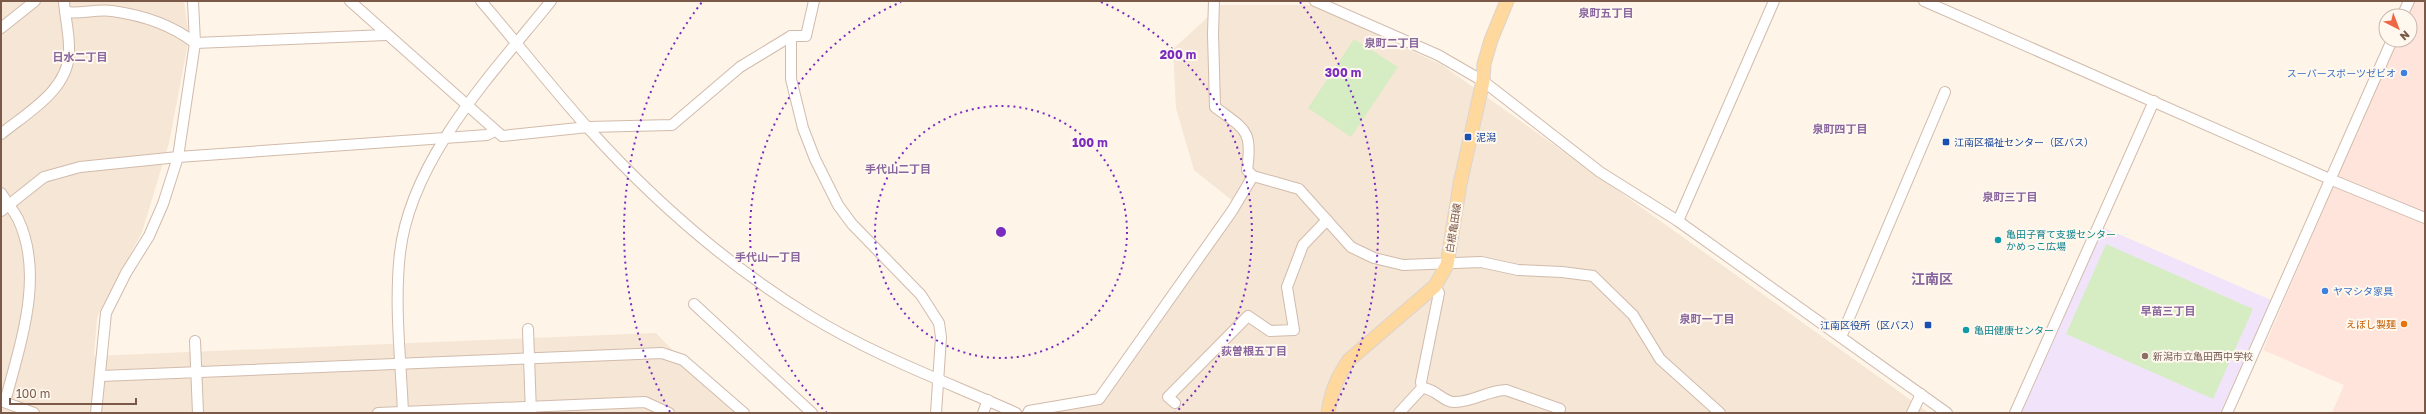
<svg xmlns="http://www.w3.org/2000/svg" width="2426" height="414" font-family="'Golos Text','Noto Sans JP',sans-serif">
	<rect width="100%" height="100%" fill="#fef4e7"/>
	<g fill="#f6e6d5">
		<path d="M1 1H184L189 38 169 143 142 232 97 317 94 356 656 333 734 413H1Z"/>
		<path d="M1221 5H1313L1442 65 1929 413H1054L1094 404 1239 206 1194 170 1176 108 1173 49Z"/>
	</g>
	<path fill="#fee4db" d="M2413 1H2425V413H2332L2344 385 2263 350 2396 40H2410V16H2406Z"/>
	<path fill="#f1e4fa" d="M2100 226 2271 300 2220 413H2019Z"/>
	<g fill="#d6edc4">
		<path d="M1354 39 1398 67 1351 137 1308 108Z"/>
		<path d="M2106 244 2253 309 2213 399 2066 334Z"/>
	</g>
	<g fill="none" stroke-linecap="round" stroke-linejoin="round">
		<defs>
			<g id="minor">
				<path d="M350 1 502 136 588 127 672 125 740 67 791 36H806L814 1"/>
				<path d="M481 1C517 43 551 87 588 128 653 200 727 265 810 316 875 356 947 382 1016 413"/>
				<path d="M1214 1 1213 34 1215 107C1245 130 1253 129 1247 170L1253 176 1299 189 1351 247 1374 258 1403 265 1481 262 1518 270 1562 272 1593 276 1633 315 1660 359 1720 413"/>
				<path d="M1315 1 1438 55 1483 81 1600 172 1678 221 1947 413"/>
				<path d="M1924 1 2332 180 2425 218"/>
				<path d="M66 12C81 14 97 9 112 11 141 15 172 25 195 43L386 35"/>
				<path d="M2402 16 2409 1"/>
				<path d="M1 28 35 1"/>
				<path d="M791 36V79L803 128 815 159 838 205 852 224 921 295 939 323 941 337 936 413"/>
				<path d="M1 134C27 113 68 90 69 53 70 36 65 18 64 1"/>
				<path d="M1 193C6 201 13 210 18 219 45 276 20 344 5 402"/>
				<path d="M1 211 44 177 80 167 178 157 487 135 495 131"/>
				<path d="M1678 221 1774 1"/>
				<path d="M694 304 812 413"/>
				<path d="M528 329 531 413"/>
				<path d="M1841 337 1945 92"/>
				<path d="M195 341 198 413"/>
				<path d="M101 376 662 353 683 360 744 413"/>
				<path d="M1422 388C1435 388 1444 403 1455 402 1473 402 1489 390 1506 390L1560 409"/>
				<path d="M1 401 34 413"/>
				<path d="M1175 403 1168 397 1248 316 1270 331 1294 330 1287 287 1303 245 1327 220"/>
				<path d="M96 413 106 313 126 273 149 236 163 204 178 157 195 43 193 1"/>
				<path d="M378 413 645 402 669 413"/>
				<path d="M403 413C401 360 394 306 400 253 411 158 493 73 551 1"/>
				<path d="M983 413 988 400"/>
				<path d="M1028 413 1029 411 1099 399 1232 211 1253 176"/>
				<path d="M1399 413 1422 388 1421 382 1439 293 1435 286"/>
				<path d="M1912 413 1921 394"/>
				<path d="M2015 413 2154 101"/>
				<path d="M2227 413 2392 40"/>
			</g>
			<path id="major" d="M1328 413C1331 392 1337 377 1349 360L1435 286 1447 265 1460 184 1483 81 1484 64 1491 40 1507 1"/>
		</defs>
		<use href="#minor" stroke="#d1bbac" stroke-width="12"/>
		<use href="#major" stroke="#dcd4d0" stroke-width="15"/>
		<use href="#minor" stroke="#fff" stroke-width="10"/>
		<use href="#major" stroke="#ffd89d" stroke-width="13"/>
	</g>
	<g fill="none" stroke="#7b2cbf" stroke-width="2" stroke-dasharray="2 4">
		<circle cx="1001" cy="232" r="126"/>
		<path d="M827 413A251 251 0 0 1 901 2M1101 2A251 251 0 0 1 1175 413"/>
		<path d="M670 412A377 377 0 0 1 702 2M1300 2A377 377 0 0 1 1332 412"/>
	</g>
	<g fill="#3f7fe0" stroke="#fff8ef" stroke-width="1.5">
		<circle cx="2404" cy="73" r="4"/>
		<circle cx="2325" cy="291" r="4"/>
	</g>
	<g fill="#1a4fb4" stroke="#fff8ef" stroke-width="1.5">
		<rect x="1464" y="133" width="8" height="8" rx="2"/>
		<rect x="1942" y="138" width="8" height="8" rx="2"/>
		<rect x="1924" y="321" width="8" height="8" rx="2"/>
	</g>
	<g fill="#0f9aa8" stroke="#fff8ef" stroke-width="1.5">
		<circle cx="1998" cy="240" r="4"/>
		<circle cx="1966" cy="330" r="4"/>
	</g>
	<circle fill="#e8710a" stroke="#fff8ef" stroke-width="1.5" cx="2404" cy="324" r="4"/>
	<circle fill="#8d6e63" stroke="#fff8ef" stroke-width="1.5" cx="2145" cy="356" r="4"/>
	<g text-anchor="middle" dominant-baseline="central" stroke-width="4" stroke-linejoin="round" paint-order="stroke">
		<g font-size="10" fill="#366cbe" stroke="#fff8ef" text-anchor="end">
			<text x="2396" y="73">スーパースポーツゼビオ</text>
			<text x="2333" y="291" text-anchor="start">ヤマシタ家具</text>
		</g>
		<g font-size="10" fill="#164399" stroke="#fff8ef" text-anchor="start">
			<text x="1476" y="137">泥潟</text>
			<text x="1954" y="142">江南区福祉センター（区バス）</text>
			<text x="1920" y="325" text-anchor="end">江南区役所（区バス）</text>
		</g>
		<g font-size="10" fill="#7a5949" stroke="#fff8ef">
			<text transform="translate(1453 228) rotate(-81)">白根亀田線</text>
		</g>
		<g font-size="10" fill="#0d838f" stroke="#fff8ef" text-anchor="start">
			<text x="2006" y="234">亀田子育て支援センター<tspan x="2006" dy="12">かめっこ広場</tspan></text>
			<text x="1974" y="330">亀田健康センター</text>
		</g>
		<g font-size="10" fill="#c56008" stroke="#fff8ef" text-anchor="end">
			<text x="2396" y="324">えぼし製麺</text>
		</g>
		<g font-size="10" fill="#785e54" stroke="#fff8ef" text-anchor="start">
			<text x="2153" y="356">新潟市立亀田西中学校</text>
		</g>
		<g font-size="11" font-weight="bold" fill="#88659d" stroke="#fff8ef">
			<text x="1606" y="12">泉町五丁目</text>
			<text x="1392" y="42">泉町二丁目</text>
			<text x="80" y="56">日水二丁目</text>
			<text x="1840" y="128">泉町四丁目</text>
			<text x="898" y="168">手代山二丁目</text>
			<text x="2010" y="196">泉町三丁目</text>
			<text x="768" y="256">手代山一丁目</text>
			<text x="2168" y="310">早苗三丁目</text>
			<text x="1707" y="318">泉町一丁目</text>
			<text x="1254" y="350">荻曽根五丁目</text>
		</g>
		<g font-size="14" font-weight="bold" fill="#88659d" stroke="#fff8ef">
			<text x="1932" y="278">江南区</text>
		</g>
	</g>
	<circle cx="1001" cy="232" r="6" fill="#7b2cbf" stroke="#fff8ef" stroke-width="2"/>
	<g font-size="12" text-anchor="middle" font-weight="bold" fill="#7b2cbf" stroke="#fff8ef" stroke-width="4" stroke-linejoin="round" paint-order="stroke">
		<text x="1178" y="59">200 m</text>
		<text x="1343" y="77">300 m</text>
		<text x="1090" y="147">100 m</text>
	</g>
	<rect width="2426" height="414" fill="none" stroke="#7a5949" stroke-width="4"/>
	<g transform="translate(2398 28) rotate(138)"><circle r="19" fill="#fff8ef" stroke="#cab8ad"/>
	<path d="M0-3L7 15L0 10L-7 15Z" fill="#ee6746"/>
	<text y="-6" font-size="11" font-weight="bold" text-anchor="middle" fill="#7a5949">N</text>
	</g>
	<path d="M10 398v6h126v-6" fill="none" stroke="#7a5949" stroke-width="2"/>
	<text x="16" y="398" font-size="12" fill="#7a5949" stroke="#fff8ef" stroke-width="3" paint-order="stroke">100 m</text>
</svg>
